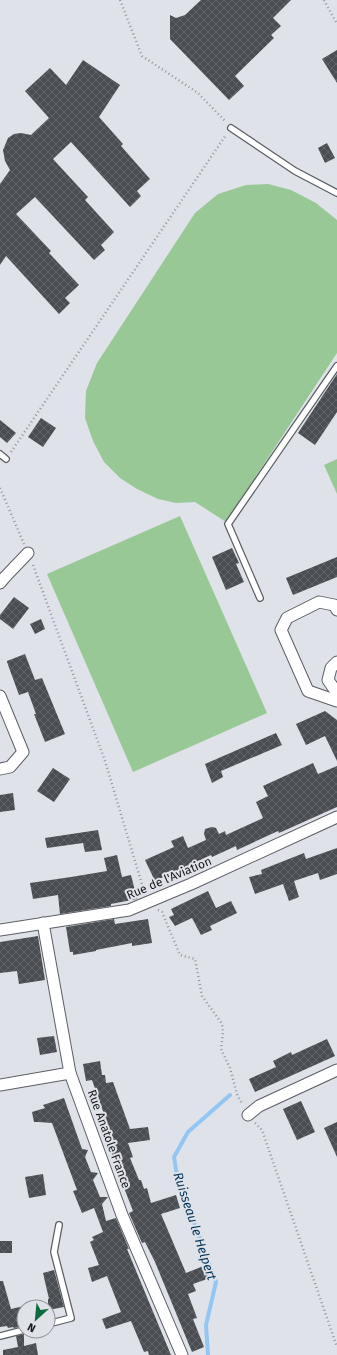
<svg xmlns="http://www.w3.org/2000/svg" width="337" height="1355" font-family="'Fira Sans',sans-serif">
	<defs>
		<pattern id="building-cross-hatch" width="8" height="8" patternUnits="userSpaceOnUse"><rect width="8" height="8" fill="#4a4d52"/><path d="M0 0l8 8M0 8l8-8" fill="none" stroke="#606367"/></pattern>
	</defs>
	<rect width="100%" height="100%" fill="#e0e2e9"/>
	<g fill="#99c897">
		<path d="M268 184 291 190 316 203 337 220V353L226 522 195 502 176 503 158 499 137 489 120 478 104 462 93 441 85 418 86 391 97 363 195 213 218 194 246 185Z"/>
		<path d="M337 459V494L324 465Z"/>
		<path d="M180 516 267 713 133 772 47 574Z"/>
	</g>
	<g fill="none" stroke-linecap="round" stroke-linejoin="round">
		<path stroke="#93c6f4" stroke-width="4" d="M208 1355 206 1325 216 1282 177 1176 174 1157 188 1132 230 1095"/>
	</g>
	<g fill="url(#building-cross-hatch)">
		<path d="M201 0H291L273 18 281 26 271 35 274 38 235 76 244 86 229 100 170 39V15L176 18 185 15Z"/>
		<path d="M337 50V83L322 59Z"/>
		<path d="M83 60 120 85 99 117 123 144 121 146 150 179 137 191 141 196 130 207 71 142 53 159 88 197 85 200 114 232 101 245 105 250 94 260 35 197 16 214 51 251 49 253 79 285 65 298 70 303 59 314 6 256 0 265V184L10 170 5 161 3 150 8 138 14 134 21 133 31 135 49 118 25 91 50 68 66 85Z"/>
		<path d="M327 143 335 158 325 163 318 148Z"/>
		<path d="M337 374V412L315 445 298 433Z"/>
		<path d="M41 418 56 428 43 447 28 437Z"/>
		<path d="M0 420 16 433 7 443 0 437Z"/>
		<path d="M232 548 239 563 236 564 244 582 226 590 212 557Z"/>
		<path d="M337 557V577L293 595 286 578Z"/>
		<path d="M14 597 29 608 13 629 0 619V615Z"/>
		<path d="M41 619 45 629 35 634 30 624Z"/>
		<path d="M25 654 35 680 42 678 65 734 45 742 34 714H36L28 692 19 695 7 662V661Z"/>
		<path d="M325 711 337 720V761L325 736 306 745 296 724Z"/>
		<path d="M276 733 282 745 221 771 223 777 212 783 205 764Z"/>
		<path d="M313 763 318 774 337 766V807L279 833 278 831 237 850 236 846 212 857 211 855 155 881 145 860 174 847 171 841 183 836 188 848 206 840 204 834 205 829 212 827 216 828 219 834 225 831 226 835 263 818 256 802 268 796 263 786Z"/>
		<path d="M53 768 70 779 54 802 37 791Z"/>
		<path d="M13 793 15 810 0 812V795Z"/>
		<path d="M98 830 102 850 85 852 83 843 47 848 45 838Z"/>
		<path d="M337 848V874L320 880 318 873 294 881 299 897 289 901 283 884 255 894 249 877 262 874 261 870 304 853 306 859Z"/>
		<path d="M117 855 122 877 131 875 137 899 111 904V906L60 914 58 895 33 899 30 883 71 877 107 871 104 858Z"/>
		<path d="M208 891 216 908 231 901 237 913 210 926 212 930 201 935 192 918 175 926 169 917 174 915 171 909Z"/>
		<path d="M114 919 115 924 148 919 152 943 132 946V943L96 950V951L73 955V952H70L66 927Z"/>
		<path d="M38 936 45 980 19 984 17 971 0 973V942Z"/>
		<path d="M54 1036 57 1052 40 1055 37 1038Z"/>
		<path d="M327 1039 335 1056 255 1092 249 1079 276 1067 273 1061 291 1052 292 1055Z"/>
		<path d="M100 1061 102 1075H105L106 1083 113 1082 130 1129 148 1127 150 1140 128 1143 133 1157 130 1158 139 1180H141L144 1189 147 1188 151 1203 176 1195 180 1208 161 1214 186 1273 206 1265 209 1272 210 1278 193 1284 196 1291 188 1294 197 1318 193 1319 204 1347 192 1352 155 1262 145 1242 142 1243 129 1213 133 1211 121 1180H124L115 1162 109 1147 115 1145 92 1080 86 1081 83 1064Z"/>
		<path d="M64 1098 82 1149 88 1150 85 1157 91 1172 98 1173 93 1180 100 1197H108L102 1204 106 1221 116 1218 129 1249H127L171 1355H149L148 1351 144 1352 131 1321 106 1329 102 1319 121 1312 107 1276 92 1282 88 1268 99 1265 90 1242 94 1240 92 1237 103 1232 94 1208 82 1213 73 1191 77 1190 52 1123 39 1122H34L32 1112 45 1108 43 1105Z"/>
		<path d="M301 1101 315 1132 297 1140 283 1109Z"/>
		<path d="M337 1122V1157L324 1128Z"/>
		<path d="M43 1174 46 1195 29 1198 25 1177Z"/>
		<rect x="0" y="1241" width="12" height="12"/>
		<path d="M54 1270 64 1307 48 1310V1299H49L43 1273Z"/>
		<path d="M0 1281H3L11 1309 24 1306V1326L14 1328 13 1327 8 1328 7 1326 0 1327Z"/>
		<path d="M24 1334V1346L36 1343 38 1355H3V1350L18 1347 16 1336Z"/>
	</g>
	<g fill="none" stroke-linecap="round" stroke-linejoin="round">
		<defs>
			<g id="service">
				<path d="M231 128 295 171 337 193"/>
				<path d="M0 454 6 459"/>
				<path d="M260 598 228 524 337 366"/>
				<path d="M48 1324 71 1318 54 1252 59 1225"/>
				<path d="M0 1336 24 1330"/>
			</g>
			<g id="minor">
				<path d="M0 583 5 577 28 553"/>
				<path d="M337 610 334 605 319 602 287 618 281 630 308 691 337 701"/>
				<path d="M337 662 331 668 328 680 337 693"/>
				<path d="M0 696 23 752 10 767 0 769"/>
				<path d="M43 923 70 1073 122 1215 182 1355"/>
				<path d="M0 930 129 910 191 884 337 817"/>
				<path d="M0 1085 70 1073"/>
				<path d="M248 1115 259 1106 337 1070"/>
			</g>
		</defs>
		<use href="#service" stroke="#5b5e64" stroke-width="8"/>
		<use href="#minor" stroke="#5b5e64" stroke-width="13"/>
		<g stroke="#94959a" stroke-width="2.5" stroke-dasharray="1 3" stroke-linecap="butt">
			<path d="M120 0 142 56 198 93 226 122"/>
			<path d="M324 0 337 24"/>
			<path d="M11 452 226 135"/>
			<path d="M0 488 24 544"/>
			<path d="M33 565 105 761 144 891"/>
			<path d="M158 910 162 912 180 955 195 959 202 996 222 1024 223 1032 221 1049 230 1068 237 1094 242 1104"/>
			<path d="M255 1123 262 1130 337 1347"/>
		</g>
		<use href="#service" stroke="#fff" stroke-width="5.5"/>
		<use href="#minor" stroke="#fff" stroke-width="11"/>
	</g>
	<g text-anchor="middle" dominant-baseline="central" stroke-width="4" stroke-linejoin="round" paint-order="stroke">
		<g font-size="12" fill="#18191b" stroke="#e0e2e9">
			<text transform="translate(169 878) rotate(-23)">Rue de l'Aviation</text>
			<text transform="translate(109 1139) rotate(70)">Rue Anatole France</text>
		</g>
		<g font-size="13" font-style="italic" fill="#023559" stroke="#e0e2e9">
			<text transform="translate(195 1226) rotate(72)">Ruisseau le Helpert</text>
		</g>
	</g>
	<g transform="translate(36 1319) rotate(207)"><circle r="19" fill="#e0e2e9" stroke="#909297"/>
	<path d="M0-3L7 15L0 10L-7 15Z" fill="#0e6b3f"/>
	<text y="-6" font-size="11" font-weight="bold" text-anchor="middle" fill="#18191b">N</text>
	</g>
</svg>
